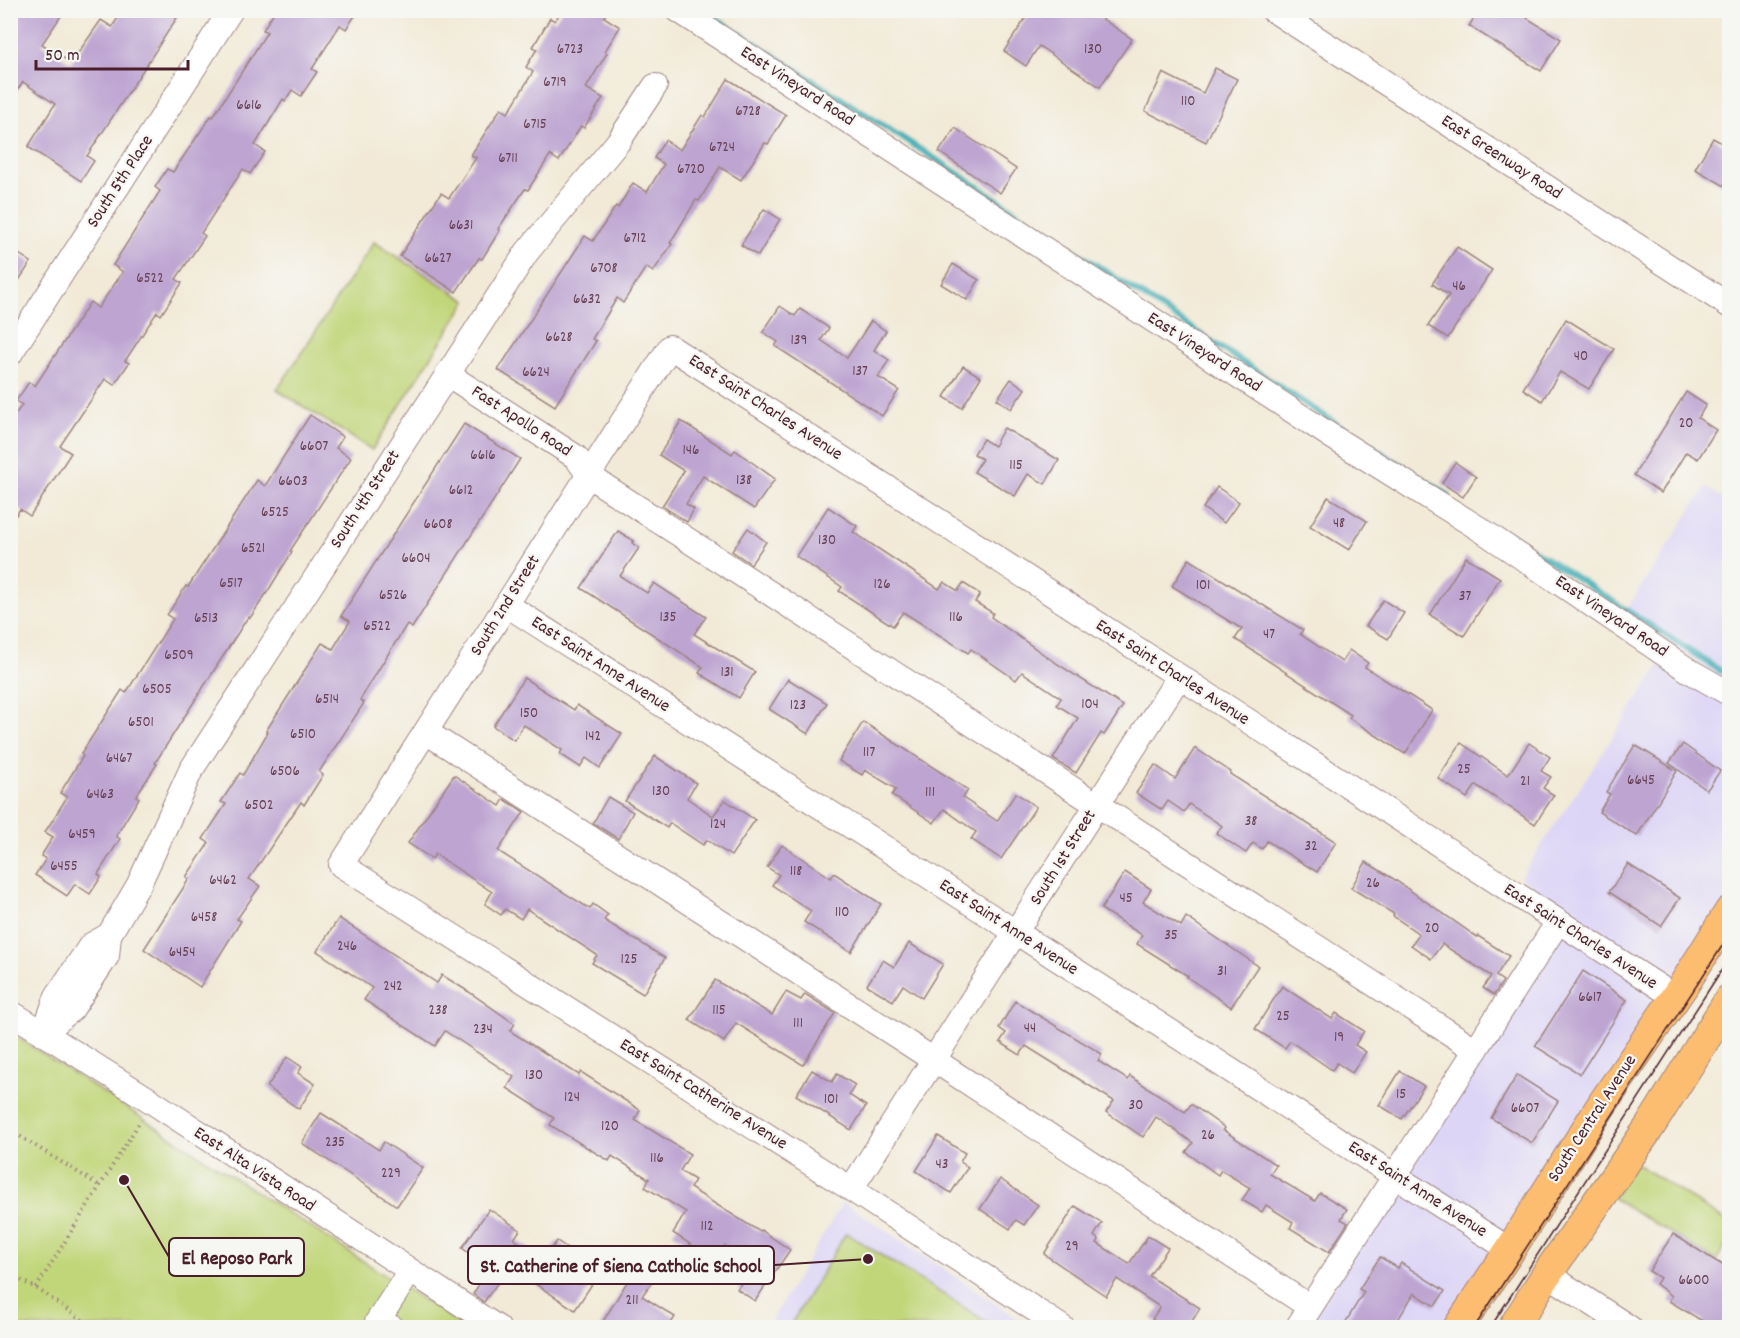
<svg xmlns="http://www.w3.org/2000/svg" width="1740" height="1338" font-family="Dekko,sans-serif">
	<rect width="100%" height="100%" fill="#f6f6f2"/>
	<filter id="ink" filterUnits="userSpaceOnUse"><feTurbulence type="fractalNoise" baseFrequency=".0167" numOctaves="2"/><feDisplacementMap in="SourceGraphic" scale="12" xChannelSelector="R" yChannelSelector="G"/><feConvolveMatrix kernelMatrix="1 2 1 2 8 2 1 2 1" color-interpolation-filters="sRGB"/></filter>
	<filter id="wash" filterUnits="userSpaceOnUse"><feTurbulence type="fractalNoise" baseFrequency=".008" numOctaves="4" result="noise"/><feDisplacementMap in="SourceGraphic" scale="24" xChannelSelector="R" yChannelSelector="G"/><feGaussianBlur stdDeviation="1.35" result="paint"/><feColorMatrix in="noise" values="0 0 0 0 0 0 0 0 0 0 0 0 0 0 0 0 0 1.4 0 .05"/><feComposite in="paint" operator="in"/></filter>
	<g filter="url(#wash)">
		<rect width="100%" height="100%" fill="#f2ead7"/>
		<g fill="#ddd5f6">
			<path d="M1706 487 1729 502V683L1625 612Z"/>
			<path d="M1664 659 1729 704V890L1719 917 1457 1327 1307 1328 1574 912 1520 878Z"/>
			<path d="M843 1202 1013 1315 1031 1327 767 1328Z"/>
		</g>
		<g fill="#c1d679" stroke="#867a52" stroke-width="1.5">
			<path d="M374 242 467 301 372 450 277 390Z"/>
			<path d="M11 1033 465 1327H11Z"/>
			<path d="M1635 1163 1729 1223V1240L1716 1261 1613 1198Z"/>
			<path d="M846 1233 995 1327H789Z"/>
		</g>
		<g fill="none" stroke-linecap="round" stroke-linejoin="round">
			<g stroke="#39abb2" stroke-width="6">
				<path d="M703 10 968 180 1309 406 1448 495"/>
				<path d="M1510 535 1721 671"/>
			</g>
		</g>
		<g id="blocks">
			<g fill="#bda4d1">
				<path d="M10 10H65L42 44 71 63 101 20 112 27 123 10H182L87 156 94 161 81 181 28 147 55 104 23 82 10 100Z"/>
				<path d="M275 10H359L346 29 340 25 312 69 317 72 301 96 292 90 285 101 283 99 255 145 265 152 250 174 243 169 201 233 205 236 176 279 182 283 161 315 157 312 125 361 129 363 114 385 105 379 60 446 71 453 30 516 20 509 10 524V422L22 405 16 401 29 382 35 386 90 302 98 308 123 272 113 265 160 191 155 187 167 169 173 172 211 116 213 117 267 32 263 30Z"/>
				<path d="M562 10H609L604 17 620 27 605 51 607 53 586 88 603 98 584 128 581 126 559 161 550 155 528 190 525 189 498 229 500 230 482 259 479 258 456 292 400 256 441 193 449 198 476 158 471 155 501 108 508 113 533 72 526 67 537 49 533 47 550 18 555 21Z"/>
				<path d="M1031 10H1089L1132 39 1100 87 1039 46 1026 66 1004 51Z"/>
				<path d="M1479 10H1514L1561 39 1541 71 1469 26Z"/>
				<path d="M1215 68 1237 79 1206 142 1145 111 1163 73 1203 93Z"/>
				<path d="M728 79 786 115 768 144 765 143 741 180 720 167 699 201 696 200 670 243 672 244 653 272 646 267 623 303 617 298 592 339 596 341 555 406 498 370 585 236 593 241 616 206 618 208 633 183 647 192 664 164 654 158 665 140 680 150 702 115 705 117Z"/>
				<path d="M955 128 1016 169 1000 193 939 152Z"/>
				<path d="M1713 138 1730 148V189L1695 169Z"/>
				<path d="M764 209 780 219 758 256 741 245Z"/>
				<path d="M1457 247 1492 270 1448 338 1428 326 1449 295 1432 284Z"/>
				<path d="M10 248 31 262 10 294Z"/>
				<path d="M953 264 979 280 967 300 941 284Z"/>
				<path d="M780 306 795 316 800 309 829 328 821 340 847 358 871 321 886 331 874 350 889 360 878 377 899 390 882 416 775 346 778 342 763 332Z"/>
				<path d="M1566 319 1614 349 1589 389 1560 372 1542 401 1523 389Z"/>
				<path d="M963 366 981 377 962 408 944 397Z"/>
				<path d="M1011 379 1025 389 1011 409 997 399Z"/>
				<path d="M1686 392 1706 405 1698 418 1716 430 1698 459 1686 452 1661 493 1634 475Z"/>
				<path d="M310 415 343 437 336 448 351 458 290 551 292 552 268 591 250 618 248 617 155 763 157 764 136 796 139 798 116 836 120 839 98 874 101 877 90 894 75 884 67 896 35 875 46 859 41 856 53 837 45 832 67 797 60 793 83 756 81 754 122 690 126 693 173 619 167 615 186 586 188 587 212 550 257 480 265 486Z"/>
				<path d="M681 421 732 454 735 450 775 479 754 509 703 476 686 504 694 509 687 522 662 506 684 471 659 455Z"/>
				<path d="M464 424 520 459 412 628 407 624 385 659 360 700 364 703 319 772 323 775 304 805 301 802 249 879 260 886 237 919 241 921 200 987 144 949 189 879 186 877 209 843 203 839 226 804 221 802 240 773 243 775 268 732 266 731 322 643 333 649 350 621 341 616Z"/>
				<path d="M1004 428 1059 460 1045 484 1028 474 1015 496 974 472 982 459 974 454 983 439 994 446Z"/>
				<path d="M1455 462 1476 477 1463 497 1442 483Z"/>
				<path d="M1217 487 1239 502 1224 523 1203 508Z"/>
				<path d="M1328 497 1367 521 1349 550 1310 526Z"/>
				<path d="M828 507 857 526 853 532 939 589 944 582 958 591 963 583 980 594 975 602 993 613 991 617 1053 661 1123 706 1104 735 1101 733 1076 773 1053 759 1078 718 1057 705 1061 698 1022 672 1016 680 971 649 968 653 903 612 893 626 839 591 842 587 796 556Z"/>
				<path d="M748 528 766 542 751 564 732 551Z"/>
				<path d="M618 531 634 541 632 543 639 548 620 576 647 593 654 583 706 617 694 634 755 672 739 698 699 673 703 667 581 588Z"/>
				<path d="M1466 557 1500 578 1464 636 1430 615Z"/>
				<path d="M1189 559 1303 630 1300 634 1342 662 1349 650 1368 663 1365 667 1432 710 1405 754 1349 718 1351 715 1235 639 1242 629 1172 586Z"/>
				<path d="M1383 600 1404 613 1388 639 1366 626Z"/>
				<path d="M524 678 574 710 577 705 622 734 600 768 586 758 580 767 560 754 562 750 524 725 514 740 493 726Z"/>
				<path d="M788 679 827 703 808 734 769 709Z"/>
				<path d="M863 722 968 790 963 798 997 821 1016 793 1036 807 1001 859 971 839 976 832 944 809 934 823 892 795 896 789 865 770 862 775 839 761Z"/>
				<path d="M1461 743 1508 775 1529 743 1550 757 1541 771 1551 777 1543 788 1554 795 1535 824 1476 785 1467 798 1438 778Z"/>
				<path d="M1683 744 1720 771 1707 790 1669 763Z"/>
				<path d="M1635 745 1677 771 1637 836 1599 812 1610 794 1606 792Z"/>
				<path d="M1195 748 1231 772 1230 774 1336 842 1317 872 1267 841 1262 849 1253 843 1246 853 1216 833 1222 826 1189 804 1184 812 1168 801 1162 810 1136 793 1155 765 1175 779Z"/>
				<path d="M655 756 696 783 687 798 713 816 725 800 755 820 731 856 707 840 703 845 670 823 667 828 625 801Z"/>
				<path d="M454 775 500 806 504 799 524 812 498 851 590 909 593 904 608 915 604 920 665 958 643 994 592 963 597 955 527 909 521 919 505 909 501 915 485 904 492 892 435 854 432 859 408 843Z"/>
				<path d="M608 797 633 812 618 839 593 823Z"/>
				<path d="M782 845 831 878 834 873 881 904 851 952 804 922 811 911 772 885 779 875 767 867Z"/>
				<path d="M1366 862 1392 878 1477 937 1478 936 1509 956 1496 976 1503 981 1494 995 1483 988 1491 976 1442 944 1431 959 1411 945 1419 934 1393 916 1394 914 1351 888Z"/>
				<path d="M1628 864 1680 898 1661 926 1609 892Z"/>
				<path d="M1125 872 1151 889 1143 902 1181 926 1186 917 1258 966 1231 1007 1187 977 1188 976 1137 944 1142 935 1101 909Z"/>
				<path d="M339 918 437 983 442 975 469 992 515 1024 510 1031 579 1075 581 1072 640 1110 635 1120 690 1154 680 1171 695 1180 690 1188 760 1232 761 1230 790 1250 755 1301 737 1289 753 1266 725 1246 705 1276 686 1264 696 1248 673 1233 686 1212 645 1187 649 1179 612 1156 609 1161 550 1125 554 1118 507 1088 514 1077 445 1031 435 1046 364 1000 372 988 317 951Z"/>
				<path d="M909 943 943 964 922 998 903 985 893 1001 867 985 883 960 894 967Z"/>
				<path d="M1583 971 1627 1000 1580 1074 1535 1046Z"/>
				<path d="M715 980 772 1015 786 992 801 1000 805 994 835 1013 803 1065 736 1023 724 1042 689 1020Z"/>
				<path d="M1282 986 1332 1019 1336 1013 1364 1031 1355 1045 1366 1052 1352 1073 1337 1063 1332 1070 1290 1041 1285 1048 1255 1029Z"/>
				<path d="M1015 1001 1102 1054 1098 1061 1128 1080 1130 1076 1185 1112 1191 1104 1225 1128 1223 1130 1276 1165 1270 1174 1315 1201 1320 1193 1347 1209 1341 1219 1348 1223 1329 1252 1290 1228 1293 1222 1266 1205 1262 1212 1242 1200 1250 1188 1221 1170 1218 1175 1186 1152 1193 1143 1156 1117 1143 1137 1106 1112 1114 1101 1026 1046 1020 1055 1000 1042 1006 1033 999 1028Z"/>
				<path d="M287 1057 302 1067 298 1073 315 1084 299 1109 267 1087Z"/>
				<path d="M812 1070 832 1082 837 1074 855 1085 849 1095 866 1106 851 1130 796 1095Z"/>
				<path d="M1400 1071 1424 1086 1402 1119 1379 1105Z"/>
				<path d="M1517 1075 1558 1101 1532 1143 1491 1118Z"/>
				<path d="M321 1113 379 1150 384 1142 423 1168 397 1206 302 1143Z"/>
				<path d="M938 1136 965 1153 960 1162 968 1167 951 1193 916 1171Z"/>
				<path d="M1000 1179 1038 1205 1024 1225 1016 1220 1010 1229 980 1209Z"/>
				<path d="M1075 1206 1102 1223 1094 1236 1099 1240 1097 1243 1129 1264 1148 1236 1168 1248 1149 1276 1200 1308 1188 1328H1166L1152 1319 1160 1307 1117 1279 1106 1296 1044 1254Z"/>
				<path d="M489 1209 520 1230 514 1239 544 1259 557 1241 573 1252 568 1259 596 1278 575 1310 522 1275 516 1284 503 1275 484 1302 473 1294 490 1267 462 1248Z"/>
				<path d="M1673 1234 1730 1270V1328H1699L1704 1322 1669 1301 1672 1296 1656 1284 1660 1278 1649 1271Z"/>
				<path d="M1380 1257 1398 1268 1401 1263 1445 1291 1435 1306 1414 1293 1393 1328H1342L1364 1292 1359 1289Z"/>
				<path d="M641 1259 659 1272 642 1296 675 1317 668 1328H599Z"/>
			</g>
		</g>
	</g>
	<g filter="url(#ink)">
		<use href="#blocks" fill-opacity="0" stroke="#9e8481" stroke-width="1.5"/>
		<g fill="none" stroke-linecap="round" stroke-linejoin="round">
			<defs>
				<g id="minor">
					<path d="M678 10 1334 438 1483 531 1688 670 1730 694"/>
					<path d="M1273 10 1730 306"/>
					<path d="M10 354 231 10"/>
					<path d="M447 374 576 457 589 476 1476 1050"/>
					<path d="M507 605 1510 1250"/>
					<path d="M426 732 934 1060 1310 1307"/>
					<path d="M10 1012 148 1099 498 1328"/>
					<path d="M44 1032 57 996 91 945 109 935"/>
					<path d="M43 1034 72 1009 107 956 109 935 139 884 191 770 527 252 618 142 655 86"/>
					<path d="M851 1189 1179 677"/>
					<path d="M1547 1274 1630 1328"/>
					<path d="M393 1328 377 1322 410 1271"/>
					<path d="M1063 1328 851 1189 341 865 670 347 1675 997"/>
					<path d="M1297 1328 1558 922"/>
				</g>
				<g id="major">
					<path d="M1458 1328 1510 1250 1603 1103 1683 986 1730 911"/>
					<path d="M1513 1328 1547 1274 1649 1128 1730 999"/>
				</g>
			</defs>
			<use href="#minor" stroke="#9e8481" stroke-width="26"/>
			<use href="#major" stroke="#9e8481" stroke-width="32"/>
			<g stroke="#9e8481" stroke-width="4" stroke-dasharray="1.5 4.5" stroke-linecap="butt">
				<path d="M10 1130 100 1186"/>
				<path d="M1720 1264 1730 1251"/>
				<path d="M10 1275 36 1288 94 1328"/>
				<path d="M36 1288 141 1120"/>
			</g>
			<use href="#minor" stroke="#fff" stroke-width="24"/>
			<use href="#major" stroke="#fcbd6f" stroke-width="30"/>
			<g stroke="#4a1f2b" stroke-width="1.5">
				<path d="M1474 1328 1730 934"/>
				<path d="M1490 1328 1730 957"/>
			</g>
		</g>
	</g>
	<g text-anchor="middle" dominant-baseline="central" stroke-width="4.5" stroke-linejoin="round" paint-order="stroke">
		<g font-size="15" fill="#674054">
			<text x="570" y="50">6723</text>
			<text x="1093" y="50">130</text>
			<text x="555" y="83">6719</text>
			<text x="1188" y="102">110</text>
			<text x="249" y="106">6616</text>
			<text x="748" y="112">6728</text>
			<text x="535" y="125">6715</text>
			<text x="722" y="148">6724</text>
			<text x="508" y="159">6711</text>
			<text x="691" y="170">6720</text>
			<text x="461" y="226">6631</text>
			<text x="635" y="239">6712</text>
			<text x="438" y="259">6627</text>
			<text x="604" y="269">6708</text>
			<text x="150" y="279">6522</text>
			<text x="1459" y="287">46</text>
			<text x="587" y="300">6632</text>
			<text x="559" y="338">6628</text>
			<text x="799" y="341">139</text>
			<text x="1581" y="357">40</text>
			<text x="860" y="372">137</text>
			<text x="536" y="373">6624</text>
			<text x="1686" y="424">20</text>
			<text x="314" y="447">6607</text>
			<text x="691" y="451">146</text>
			<text x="483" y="456">6616</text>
			<text x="1016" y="466">115</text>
			<text x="744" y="481">138</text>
			<text x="293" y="482">6603</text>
			<text x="461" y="491">6612</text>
			<text x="275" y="513">6525</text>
			<text x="1339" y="524">48</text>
			<text x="438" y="525">6608</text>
			<text x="827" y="541">130</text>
			<text x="253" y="549">6521</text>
			<text x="416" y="559">6604</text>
			<text x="231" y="584">6517</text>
			<text x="882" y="585">126</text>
			<text x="1203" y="586">101</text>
			<text x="393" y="596">6526</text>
			<text x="1465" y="597">37</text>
			<text x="668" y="618">135</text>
			<text x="956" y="618">116</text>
			<text x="206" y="619">6513</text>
			<text x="377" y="627">6522</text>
			<text x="1269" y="635">47</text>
			<text x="179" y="656">6509</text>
			<text x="727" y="673">131</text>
			<text x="157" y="690">6505</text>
			<text x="327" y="700">6514</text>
			<text x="1090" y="705">104</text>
			<text x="798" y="706">123</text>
			<text x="529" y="714">150</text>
			<text x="141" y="723">6501</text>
			<text x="303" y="735">6510</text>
			<text x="593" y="737">142</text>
			<text x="869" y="753">117</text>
			<text x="119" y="759">6467</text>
			<text x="1464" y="770">25</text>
			<text x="285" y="772">6506</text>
			<text x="1641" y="781">6645</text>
			<text x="1525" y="782">21</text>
			<text x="661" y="792">130</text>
			<text x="930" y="793">111</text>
			<text x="100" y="795">6463</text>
			<text x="259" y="806">6502</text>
			<text x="1251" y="822">38</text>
			<text x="718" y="825">124</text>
			<text x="82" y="835">6459</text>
			<text x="1311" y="847">32</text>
			<text x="64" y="867">6455</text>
			<text x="796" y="872">118</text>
			<text x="223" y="881">6462</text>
			<text x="1373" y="884">26</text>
			<text x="1126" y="899">45</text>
			<text x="842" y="913">110</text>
			<text x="204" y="918">6458</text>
			<text x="1432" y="929">20</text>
			<text x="1171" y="936">35</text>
			<text x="347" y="947">246</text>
			<text x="182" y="953">6454</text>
			<text x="629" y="960">125</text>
			<text x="1222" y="972">31</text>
			<text x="393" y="987">242</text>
			<text x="1590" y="998">6617</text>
			<text x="438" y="1011">238</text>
			<text x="719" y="1011">115</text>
			<text x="1283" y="1017">25</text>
			<text x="798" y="1024">111</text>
			<text x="1030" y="1029">44</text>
			<text x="483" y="1030">234</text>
			<text x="1339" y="1038">19</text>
			<text x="534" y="1076">130</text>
			<text x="1401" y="1095">15</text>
			<text x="572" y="1098">124</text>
			<text x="831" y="1100">101</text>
			<text x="1136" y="1106">30</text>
			<text x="1525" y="1109">6607</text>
			<text x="610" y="1127">120</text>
			<text x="1208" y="1136">26</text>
			<text x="335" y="1143">235</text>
			<text x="657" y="1159">116</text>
			<text x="942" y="1165">43</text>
			<text x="391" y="1174">229</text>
			<text x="707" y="1227">112</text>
			<text x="1072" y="1247">29</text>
			<text x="1694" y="1281">6600</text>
			<text x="632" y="1301">211</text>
		</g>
		<g font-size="18" fill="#4a1f2b" stroke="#f6f6f2">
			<text transform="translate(797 87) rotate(33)">East Vineyard Road</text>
			<text transform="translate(1501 158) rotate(33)">East Greenway Road</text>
			<text transform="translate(121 182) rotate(-57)">South 5th Place</text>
			<text transform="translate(1204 353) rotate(33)">East Vineyard Road</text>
			<text transform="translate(765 408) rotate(33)">East Saint Charles Avenue</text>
			<text transform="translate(521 422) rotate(33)">Fast Apollo Road</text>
			<text transform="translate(366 500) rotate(-57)">South 4th Street</text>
			<text transform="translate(506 606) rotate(-58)">South 2nd Street</text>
			<text transform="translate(1611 617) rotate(34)">East Vineyard Road</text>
			<text transform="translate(600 665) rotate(33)">East Saint Anne Avenue</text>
			<text transform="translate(1172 673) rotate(33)">East Saint Charles Avenue</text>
			<text transform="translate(1064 858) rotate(-58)">South 1st Street</text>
			<text transform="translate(1008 928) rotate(33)">East Saint Anne Avenue</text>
			<text transform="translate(1580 937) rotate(33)">East Saint Charles Avenue</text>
			<text transform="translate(703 1095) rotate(32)">East Saint Catherine Avenue</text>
			<text transform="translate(1593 1119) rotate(-57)">South Central Avenue</text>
			<text transform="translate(254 1170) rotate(33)">East Alta Vista Road</text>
			<text transform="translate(1417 1190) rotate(33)">East Saint Anne Avenue</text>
		</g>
	</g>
	<path fill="none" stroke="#4a1f2b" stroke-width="2" d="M124 1180L169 1257M868 1259L774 1265"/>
	<g fill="#4a1f2b" stroke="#f6f6f2" stroke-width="2">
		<circle cx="124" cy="1180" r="6"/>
		<circle cx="868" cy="1259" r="6"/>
	</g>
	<g fill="#f6f6f2" stroke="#4a1f2b" stroke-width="2">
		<rect x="169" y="1238" width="135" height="38" rx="6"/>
		<rect x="468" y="1246" width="306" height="38" rx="6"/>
	</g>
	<g font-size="20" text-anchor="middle" font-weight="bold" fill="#4a1f2b">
		<text x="237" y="1264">El Reposo Park</text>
		<text x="621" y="1272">St. Catherine of Siena Catholic School</text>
	</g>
	<rect width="1740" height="1338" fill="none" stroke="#f6f6f2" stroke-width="36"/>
	<path d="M36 60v9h152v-9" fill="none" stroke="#4a1f2b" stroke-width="3"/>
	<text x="45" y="60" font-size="18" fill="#4a1f2b" stroke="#f6f6f2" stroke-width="4.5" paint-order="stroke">50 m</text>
</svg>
